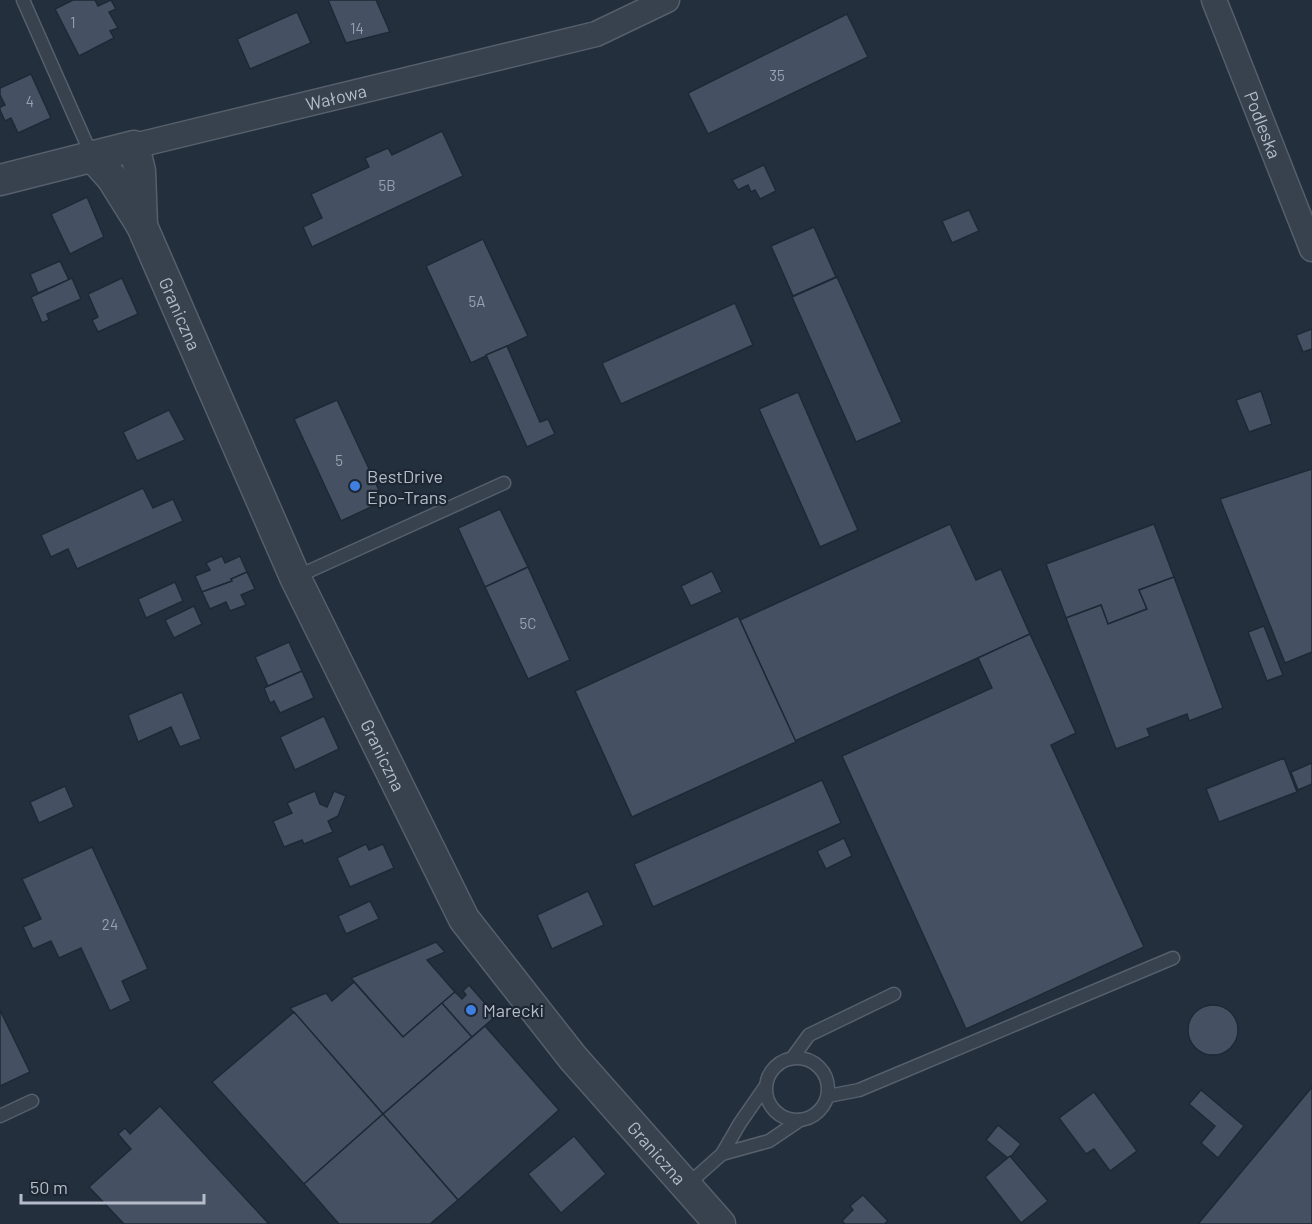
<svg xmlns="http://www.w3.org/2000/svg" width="1312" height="1224" font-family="Barlow,sans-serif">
	<rect width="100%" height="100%" fill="#242f3e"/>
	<g fill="#455162" stroke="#1f2835" stroke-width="1.5">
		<path d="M73 0H95L98 6 111 0 116 9 109 12 118 28 110 31 114 38 79 56 55 9Z"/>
		<path d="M328 0H376L390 32 346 43Z"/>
		<path d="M297 12 311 43 250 69 237 39Z"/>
		<path d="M847 14 868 57 708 134 688 93Z"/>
		<path d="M31 74 51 118 18 133 11 118 5 121 0 110V107L5 105 0 95V88Z"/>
		<path d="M442 131 463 176 312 247 303 227 322 218 311 194 369 167 365 158 388 148 392 155Z"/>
		<path d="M764 165 776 191 760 199 755 190 751 192 748 185 738 190 732 180Z"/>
		<path d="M87 197 104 237 70 254 51 214Z"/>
		<path d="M969 210 979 231 952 243 942 221Z"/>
		<path d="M814 227 836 277 793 296 771 246Z"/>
		<path d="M483 239 528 336 471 363 426 266Z"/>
		<path d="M60 261 69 280 38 293 30 274Z"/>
		<path d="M837 277 902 422 856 442 792 297Z"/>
		<path d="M72 278 81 299 47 314 49 320 42 323 31 297Z"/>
		<path d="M122 278 138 314 98 332 92 320 98 317 88 294Z"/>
		<path d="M735 303 753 345 621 404 602 363Z"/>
		<path d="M1312 329V349L1303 352 1296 335Z"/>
		<path d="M507 346 540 422 548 419 555 434 527 447 486 355Z"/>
		<path d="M1261 391 1272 424 1249 432 1236 400Z"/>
		<path d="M798 392 858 530 820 547 759 409Z"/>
		<path d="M337 400 384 501 341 521 294 419Z"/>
		<path d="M169 410 185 440 137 461 123 432Z"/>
		<path d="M1312 469V652L1285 663 1220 499Z"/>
		<path d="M143 488 153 508 173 499 183 521 77 569 68 549 51 557 41 535Z"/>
		<path d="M500 509 528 567 485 587 458 528Z"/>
		<path d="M950 524 976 580 1001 569 1030 634 795 741 740 620Z"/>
		<path d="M1154 524 1174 577 1139 590 1147 609 1108 624 1101 605 1066 618 1046 564Z"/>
		<path d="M222 556 225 563 240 556 247 572 231 579 232 581 202 592 195 576 210 570 206 563Z"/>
		<path d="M528 567 570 660 528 679 485 587Z"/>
		<path d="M712 571 722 592 691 606 681 586Z"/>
		<path d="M247 572 255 589 241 595 246 605 230 611 226 602 210 609 202 592 232 581 231 579Z"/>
		<path d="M1174 577 1223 708 1189 721 1187 714 1147 729 1150 736 1116 749 1066 618 1101 605 1108 624 1147 609 1139 590Z"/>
		<path d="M175 582 183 601 146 618 138 599Z"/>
		<path d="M194 606 202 624 174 638 165 620Z"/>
		<path d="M738 616 796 742 632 817 575 691Z"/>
		<path d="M1264 626 1283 675 1267 681 1248 632Z"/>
		<path d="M1030 634 1076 733 1051 745 1144 947 966 1029 842 756 992 688 978 658Z"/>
		<path d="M289 642 302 671 268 686 255 657Z"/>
		<path d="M302 671 314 698 280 713 274 701 270 703 264 688Z"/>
		<path d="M182 692 201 739 180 747 171 727 138 742 128 715Z"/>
		<path d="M324 716 339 749 295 770 280 737Z"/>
		<path d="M1284 758 1297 792 1219 822 1206 789Z"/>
		<path d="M1312 763V784L1298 790 1291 772Z"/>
		<path d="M822 780 841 823 653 907 634 864Z"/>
		<path d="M65 786 74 807 39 823 30 802Z"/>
		<path d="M315 791 320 804 327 807 334 791 346 796 338 816 328 821 333 832 304 844 302 840 284 847 273 821 292 813 287 803Z"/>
		<path d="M844 838 852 856 826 869 817 851Z"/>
		<path d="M366 844 369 850 383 844 394 868 350 887 337 858Z"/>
		<path d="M92 847 148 969 122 981 131 1001 110 1011 81 948 59 958 51 941 33 949 23 927 41 919 22 879Z"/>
		<path d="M588 891 604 925 552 949 537 915Z"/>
		<path d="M370 901 379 919 346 934 338 916Z"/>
		<path d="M436 942 445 952 427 960 455 992 403 1037 351 978Z"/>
		<path d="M354 982 403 1037 442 1003 472 1037 383 1114 290 1008 326 993 332 1001Z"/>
		<path d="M469 985 496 1016 472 1037 442 1003 455 992 462 999 466 995 463 991Z"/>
		<circle cx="1213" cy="1030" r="25"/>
		<path d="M0 1010 30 1072 0 1086Z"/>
		<path d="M294 1012 383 1114 304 1184 212 1082Z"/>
		<path d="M485 1026 559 1110 458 1200 383 1114Z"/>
		<path d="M1312 1087V1224H1198Z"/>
		<path d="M1201 1090 1244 1126 1218 1158 1201 1143 1215 1126 1189 1104Z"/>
		<path d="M1094 1092 1137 1151 1110 1171 1094 1149 1086 1154 1059 1118Z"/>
		<path d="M160 1106 269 1224H124L89 1187 131 1149 118 1134 125 1128 130 1134Z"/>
		<path d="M383 1114 458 1200 430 1224H339L304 1184Z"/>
		<path d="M998 1125 1021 1144 1009 1159 986 1140Z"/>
		<path d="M574 1136 606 1174 561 1213 528 1174Z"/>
		<path d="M1010 1156 1048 1201 1021 1223 985 1177Z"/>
		<path d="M863 1195 888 1221 884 1224H845L842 1221 853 1210 850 1206Z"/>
	</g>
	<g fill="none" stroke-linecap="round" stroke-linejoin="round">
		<defs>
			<g id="service">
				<path d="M23 0 92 156"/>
				<path d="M296 577 504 483"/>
				<path d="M793 1057 809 1035 894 994"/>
				<circle cx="797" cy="1089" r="31"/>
				<path d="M828 1096 859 1090 1173 958"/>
				<path d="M0 1116 32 1101"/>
				<path d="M722 1154 769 1141 800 1120"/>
				<path d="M686 1186 722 1154 740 1123 765 1087"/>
			</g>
			<g id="minor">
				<path id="s1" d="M1214 0 1312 249"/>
				<path id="s2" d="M134 146 596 34 667 0"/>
			</g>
			<g id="tertiary">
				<path id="s3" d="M92 156 112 178 142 226 295 577 464 919 573 1058 720 1224"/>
				<path d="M0 180 134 146 140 171 142 226"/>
			</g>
		</defs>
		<use href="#service" stroke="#565f6c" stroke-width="15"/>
		<use href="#minor" stroke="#565f6c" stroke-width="27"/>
		<use href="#tertiary" stroke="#565f6c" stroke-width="33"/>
		<use href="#service" stroke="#38414e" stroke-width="12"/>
		<use href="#minor" stroke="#38414e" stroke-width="24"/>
		<use href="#tertiary" stroke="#38414e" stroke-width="30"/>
	</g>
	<g fill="#3f7fe0" stroke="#1d2633" stroke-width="2">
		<circle cx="355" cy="486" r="6"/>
		<circle cx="471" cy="1010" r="6"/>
	</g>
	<g text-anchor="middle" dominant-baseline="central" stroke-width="4.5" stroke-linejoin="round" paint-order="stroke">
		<g font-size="15" fill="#98a1af">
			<text x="73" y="22">1</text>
			<text x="357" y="28">14</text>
			<text x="777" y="75">35</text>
			<text x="30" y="101">4</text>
			<text x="387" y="185">5B</text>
			<text x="477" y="301">5A</text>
			<text x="339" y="460">5</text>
			<text x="528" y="623">5C</text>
			<text x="110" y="924">24</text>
		</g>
		<g font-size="18" fill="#b4bcc9" stroke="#1d2633">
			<text stroke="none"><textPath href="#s2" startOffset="208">Wałowa</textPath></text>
			<text stroke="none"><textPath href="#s1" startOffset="134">Podleska</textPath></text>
			<text stroke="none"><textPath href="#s3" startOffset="182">Graniczna</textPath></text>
			<text stroke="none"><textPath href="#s3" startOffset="668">Graniczna</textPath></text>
			<text stroke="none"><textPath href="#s3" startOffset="1154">Graniczna</textPath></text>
		</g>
		<g font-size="18" fill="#b4bcc9" stroke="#1d2633" text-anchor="start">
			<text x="367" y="476">BestDrive<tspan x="367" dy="21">Epo-Trans</tspan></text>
			<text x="483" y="1010">Marecki</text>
		</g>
	</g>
	<path d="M21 1194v9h183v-9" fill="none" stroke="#b4bcc9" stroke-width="3"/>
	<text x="30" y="1194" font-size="18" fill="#b4bcc9" stroke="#1d2633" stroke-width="4.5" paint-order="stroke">50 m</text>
</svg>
